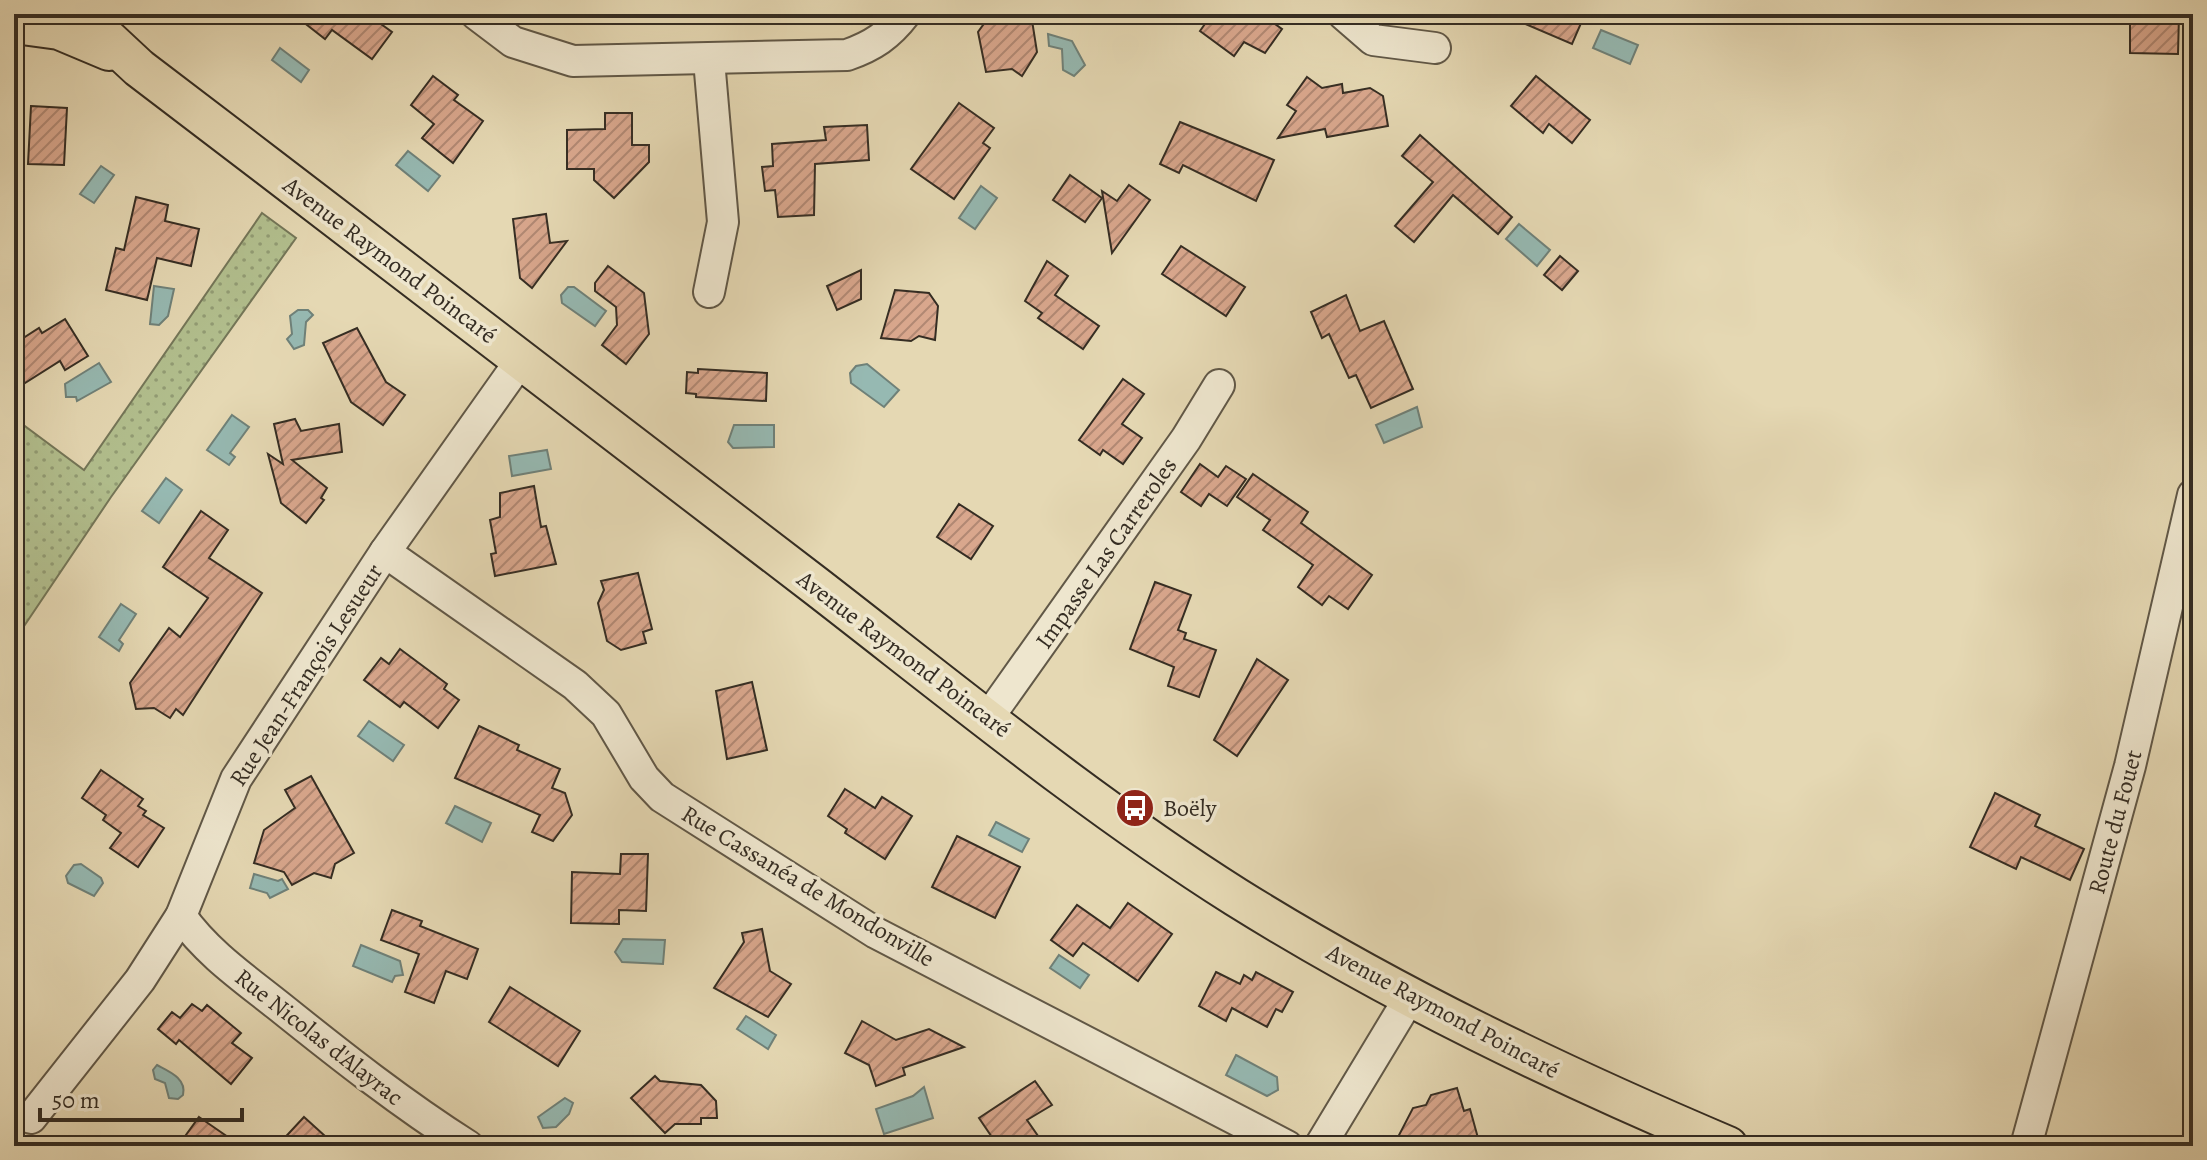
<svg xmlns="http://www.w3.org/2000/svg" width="2207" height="1160" font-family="Alegreya,serif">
	<defs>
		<pattern id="grass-dots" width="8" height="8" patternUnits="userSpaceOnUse" patternTransform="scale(2)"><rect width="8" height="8" fill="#b2bf8e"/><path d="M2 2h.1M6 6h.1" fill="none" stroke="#929c74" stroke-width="1.8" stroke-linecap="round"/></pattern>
		<pattern id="building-hatch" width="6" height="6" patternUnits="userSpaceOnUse" patternTransform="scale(2)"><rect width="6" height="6" fill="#d9a78d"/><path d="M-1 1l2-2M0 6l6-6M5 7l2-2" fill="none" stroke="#b18873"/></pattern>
	</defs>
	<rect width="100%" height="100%" fill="#e5d8b3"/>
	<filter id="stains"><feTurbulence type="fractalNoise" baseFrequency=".0025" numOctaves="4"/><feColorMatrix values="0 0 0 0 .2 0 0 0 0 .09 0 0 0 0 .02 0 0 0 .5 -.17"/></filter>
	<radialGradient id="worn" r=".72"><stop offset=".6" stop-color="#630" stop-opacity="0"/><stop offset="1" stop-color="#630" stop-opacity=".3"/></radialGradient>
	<path fill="url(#grass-dots)" stroke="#747658" stroke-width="2" d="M262 213 296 238 111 497 14 641V418L84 470Z"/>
	<g fill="#96b9b2" stroke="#6f8179" stroke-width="2">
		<path d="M1601 30 1638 45 1630 64 1593 48Z"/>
		<path d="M1048 34 1072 41 1085 65 1074 76 1063 70 1062 49 1049 46Z"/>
		<path d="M280 48 309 70 301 82 272 60Z"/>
		<path d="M408 151 440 176 428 191 396 165Z"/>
		<path d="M101 166 114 175 94 203 80 194Z"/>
		<path d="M981 186 997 198 975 229 959 218Z"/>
		<path d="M1519 224 1550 250 1537 266 1506 239Z"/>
		<path d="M154 286 174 289 168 316 159 325 150 324Z"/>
		<path d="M568 287H574L606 311 595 326 562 303 561 295Z"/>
		<path d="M298 310H308L313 315 306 322 304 345 294 349 287 339 292 334 290 316Z"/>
		<path d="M99 363 111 382 77 401 76 397H66L65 384Z"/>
		<path d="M867 364 899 390 884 407 851 383 850 373 856 366Z"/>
		<path d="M1417 407 1422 427 1384 443 1376 425Z"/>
		<path d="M232 415 249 427 230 453 235 457 229 465 207 450Z"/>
		<path d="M734 425H774V447L733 448 728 442Z"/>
		<path d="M547 450 551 469 512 476 509 456Z"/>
		<path d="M166 478 182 490 159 523 142 511Z"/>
		<path d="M121 604 136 614 119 640 123 644 119 651 99 637Z"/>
		<path d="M369 721 404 745 393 761 358 736Z"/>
		<path d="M455 806 491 823 482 842 446 823Z"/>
		<path d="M996 822 1029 839 1022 852 989 835Z"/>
		<path d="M81 864 101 878 103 883 94 896 68 883 66 876 74 865Z"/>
		<path d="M254 874 278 881 282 879 288 889 270 898 267 893 250 888Z"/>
		<path d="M623 939 665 940 663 964 622 962 615 952Z"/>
		<path d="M361 945 400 961 403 975 395 976 392 982 353 966Z"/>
		<path d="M1059 955 1089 975 1080 988 1050 968Z"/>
		<path d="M746 1016 776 1035 768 1049 737 1029Z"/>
		<path d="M1236 1055 1277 1077 1278 1090 1267 1096 1226 1075Z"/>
		<path d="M157 1065C168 1071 187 1078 183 1095L178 1099 169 1098 165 1083 155 1079 153 1070Z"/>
		<path d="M924 1087 933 1118 884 1134 876 1109 913 1096Z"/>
		<path d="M565 1098 573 1103 569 1114 556 1127 543 1128 538 1117Z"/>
	</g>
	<g fill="url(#building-hatch)" stroke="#352d23" stroke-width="2">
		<path d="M293 14H367L392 32 372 59 332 30 325 39Z"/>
		<path d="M991 14H1031L1037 52 1022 76 1012 69 986 72 978 32Z"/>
		<path d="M1212 14H1261L1282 29 1265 53 1244 42 1234 56 1200 31Z"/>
		<path d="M1502 14H1585L1572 44Z"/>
		<path d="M2130 14 2179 15 2178 54 2130 53Z"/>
		<path d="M433 76 458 95 454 100 483 121 453 163 422 138 434 124 411 105Z"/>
		<path d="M1536 76 1590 120 1572 143 1549 124 1543 133 1511 106Z"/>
		<path d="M1307 77 1322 88 1342 84 1343 93 1370 88 1383 96 1388 126 1327 137 1325 129 1278 138 1296 111 1287 105Z"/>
		<path d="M959 103 994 128 983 143 990 148 954 199 911 169Z"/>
		<path d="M31 106 67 108 64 165 28 164Z"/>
		<path d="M605 113H632V145H649V162L614 198 594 180V169H567V130L605 129Z"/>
		<path d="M1180 122 1274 160 1256 201 1183 165 1179 173 1160 164Z"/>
		<path d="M867 125 869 160 815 164 814 215 778 217 775 190 765 191 762 167 773 166 772 144 826 140 824 127Z"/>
		<path d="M1420 135 1512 217 1498 234 1453 195 1414 242 1395 226 1433 182 1402 156Z"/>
		<path d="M1070 175 1102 198 1085 222 1053 200Z"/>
		<path d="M1129 185 1150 200 1112 253 1102 191 1117 201Z"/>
		<path d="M136 197 168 205 165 221 199 229 191 266 157 258 147 300 106 290 116 248 124 250Z"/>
		<path d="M546 214 550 243 567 241 532 288 520 278 513 219Z"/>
		<path d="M1181 246 1245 287 1226 316 1162 274Z"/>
		<path d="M1560 256 1578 271 1562 290 1544 275Z"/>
		<path d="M1047 261 1068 276 1055 295 1099 326 1083 349 1038 318 1042 313 1025 301Z"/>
		<path d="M608 266 644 293 649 334 626 364 602 345 617 325 616 307 595 291V283Z"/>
		<path d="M861 270V299L837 310 827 286Z"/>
		<path d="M895 290 929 293 938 306 935 340 919 336 911 341 881 338Z"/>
		<path d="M1346 295 1360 331 1384 321 1413 389 1371 408 1356 375 1349 378 1329 334 1322 338 1311 312Z"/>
		<path d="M65 319 88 356 65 370 60 361 14 390V344L39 328 42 333Z"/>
		<path d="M357 328 386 382 405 395 383 425 351 402 323 343Z"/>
		<path d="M698 369 767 373 766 401 696 397V394L686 393 687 372 698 373Z"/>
		<path d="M1123 379 1144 394 1122 424 1142 438 1123 464 1103 450 1100 455 1079 440Z"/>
		<path d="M295 419 301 431 339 424 342 452 292 460 327 488 321 498 324 500 306 523 281 503 268 454 283 464 274 424Z"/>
		<path d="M1200 464 1218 477 1226 466 1246 479 1227 506 1209 494 1201 506 1181 492Z"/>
		<path d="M1253 474 1308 512 1301 523 1372 575 1348 609 1329 596 1322 605 1298 587 1313 565 1263 530 1270 520 1237 497Z"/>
		<path d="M534 486 541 527 546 526 556 564 495 576 491 554 496 553 490 520 500 517V493Z"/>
		<path d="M959 504 993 526 971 559 937 537Z"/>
		<path d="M201 511 228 530 209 558 262 593 183 715 176 709 170 718 154 708 136 709 130 683 169 628 180 637 208 598 163 567Z"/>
		<path d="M638 573 652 629 643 632 646 643 621 650 607 641 598 603 604 590 601 581Z"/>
		<path d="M1155 582 1191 595 1178 630 1186 633 1184 639 1216 650 1199 697 1168 686 1174 667 1130 649Z"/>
		<path d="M400 649 447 684 444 689 459 700 438 728 404 702 400 707 364 680 381 658 389 664Z"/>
		<path d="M1257 659 1288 680 1237 756 1214 740Z"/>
		<path d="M752 682 767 750 727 759 716 691Z"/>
		<path d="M479 726 519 745 517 750 560 769 552 788 565 793 572 815 553 841 532 832 540 815 455 778Z"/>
		<path d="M101 770 143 799 138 806 146 811 143 815 164 828 138 867 110 848 121 833 103 820 106 815 82 798Z"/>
		<path d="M311 776 354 853 335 864 331 878 314 873 292 885 284 872 254 863 264 830 295 808 285 790Z"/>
		<path d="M845 789 875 808 882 797 912 816 885 859 845 833 847 829 828 816Z"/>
		<path d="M1995 793 2040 815 2035 826 2084 849 2070 880 2021 857 2016 869 1970 847Z"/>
		<path d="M957 836 1020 867 995 918 932 887Z"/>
		<path d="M621 854H648L646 911 619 910V924L571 923 572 872 620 874Z"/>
		<path d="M1128 903 1172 934 1138 981 1083 943 1073 956 1051 940 1077 905 1110 928Z"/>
		<path d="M392 910 422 921 420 926 478 949 467 979 446 971 434 1003 405 992 419 954 381 940Z"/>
		<path d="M762 929 770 971 791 984 768 1017 714 988 744 942 742 933Z"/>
		<path d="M1216 972 1240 984 1244 975 1252 980 1256 972 1293 992 1282 1012 1276 1009 1267 1027 1232 1008 1226 1021 1199 1006Z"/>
		<path d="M510 987 580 1031 558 1066 489 1022Z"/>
		<path d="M192 1004 202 1011 207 1005 241 1033 232 1043 252 1058 231 1084 179 1040 176 1044 158 1029 172 1012 180 1018Z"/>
		<path d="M862 1021 896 1040 929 1029 964 1047 903 1068 905 1075 876 1086 869 1065 845 1053Z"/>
		<path d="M655 1076 660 1081 701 1085 716 1101 717 1118H701V1124H675L665 1133 631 1098Z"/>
		<path d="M1035 1081 1052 1105 1027 1120 1045 1146H998L979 1118Z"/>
		<path d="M1457 1088 1464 1111 1470 1109 1478 1138 1445 1146H1414L1398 1137 1413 1108 1426 1105 1431 1095Z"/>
		<path d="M199 1117 241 1146H178Z"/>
		<path d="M304 1117 336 1146H277Z"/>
	</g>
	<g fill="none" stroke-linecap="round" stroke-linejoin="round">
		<defs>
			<g id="minor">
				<path d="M476 14 513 42 573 61 847 55C873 46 889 35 905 14"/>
				<path d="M1343 14 1373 40 1435 48"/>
				<path d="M709 60 723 222 709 292"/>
				<path d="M385 552 575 685 606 714 644 778 662 797 876 933 1287 1146"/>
				<path d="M988 718 1186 439 1219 385"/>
				<path d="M181 916C207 953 245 979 280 1007 341 1056 402 1104 468 1146"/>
				<path d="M31 1118 140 980 181 916 236 779 385 552 521 360"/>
				<path d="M1320 1146 1410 997"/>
				<path d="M2026 1146 2130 766 2193 495"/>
			</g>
			<g id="major">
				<path d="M81 14 139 68C365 240 590 413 816 586 953 692 1089 804 1236 897 1393 995 1558 1074 1728 1146"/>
				<path d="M22 25 59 30 109 51"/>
			</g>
		</defs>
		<use href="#minor" stroke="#615847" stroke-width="34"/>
		<use href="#major" stroke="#352d23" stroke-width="42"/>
		<use href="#minor" stroke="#eee6ce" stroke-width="30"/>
		<use href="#major" stroke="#e5d8b3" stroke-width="38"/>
	</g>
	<defs>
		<symbol id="bus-disc" viewBox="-11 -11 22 22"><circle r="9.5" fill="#8f2418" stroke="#eee6ce"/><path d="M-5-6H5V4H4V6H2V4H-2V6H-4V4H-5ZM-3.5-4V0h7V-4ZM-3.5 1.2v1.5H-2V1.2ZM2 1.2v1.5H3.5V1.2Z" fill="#fff"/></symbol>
	</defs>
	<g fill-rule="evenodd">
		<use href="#bus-disc" x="1113" y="786" width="44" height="44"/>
	</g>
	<g text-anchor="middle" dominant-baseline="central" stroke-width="7" stroke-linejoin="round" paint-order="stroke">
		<g font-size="24" fill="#352d23" stroke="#eee6ce">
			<text transform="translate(390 260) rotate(37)">Avenue Raymond Poincaré</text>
			<text transform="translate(1106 553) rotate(-55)">Impasse Las Carreroles</text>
			<text transform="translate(904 654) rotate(37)">Avenue Raymond Poincaré</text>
			<text transform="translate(306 675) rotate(-57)">Rue Jean-François Lesueur</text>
			<text transform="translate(2115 822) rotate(-75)">Route du Fouet</text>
			<text transform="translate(808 886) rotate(31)">Rue Cassanéa de Mondonville</text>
			<text transform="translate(1443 1011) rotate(28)">Avenue Raymond Poincaré</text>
			<text transform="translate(319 1037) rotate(38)">Rue Nicolas d'Alayrac</text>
		</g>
		<g font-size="24" fill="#352d23" stroke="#eee6ce" text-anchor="start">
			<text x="1163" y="808">Boëly</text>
		</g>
	</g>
	<rect width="2207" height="1160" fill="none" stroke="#e5d8b3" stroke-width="48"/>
	<rect x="16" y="16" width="2175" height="1128" fill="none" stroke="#352d23" stroke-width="4"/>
	<rect x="24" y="24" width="2159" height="1112" fill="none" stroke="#352d23" stroke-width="2"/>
	<path d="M40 1108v12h202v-12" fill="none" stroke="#352d23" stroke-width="4"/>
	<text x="52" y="1108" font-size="24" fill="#352d23" stroke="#eee6ce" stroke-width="6" paint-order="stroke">50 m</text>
	<rect width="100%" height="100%" filter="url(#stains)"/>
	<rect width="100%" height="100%" fill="url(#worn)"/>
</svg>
